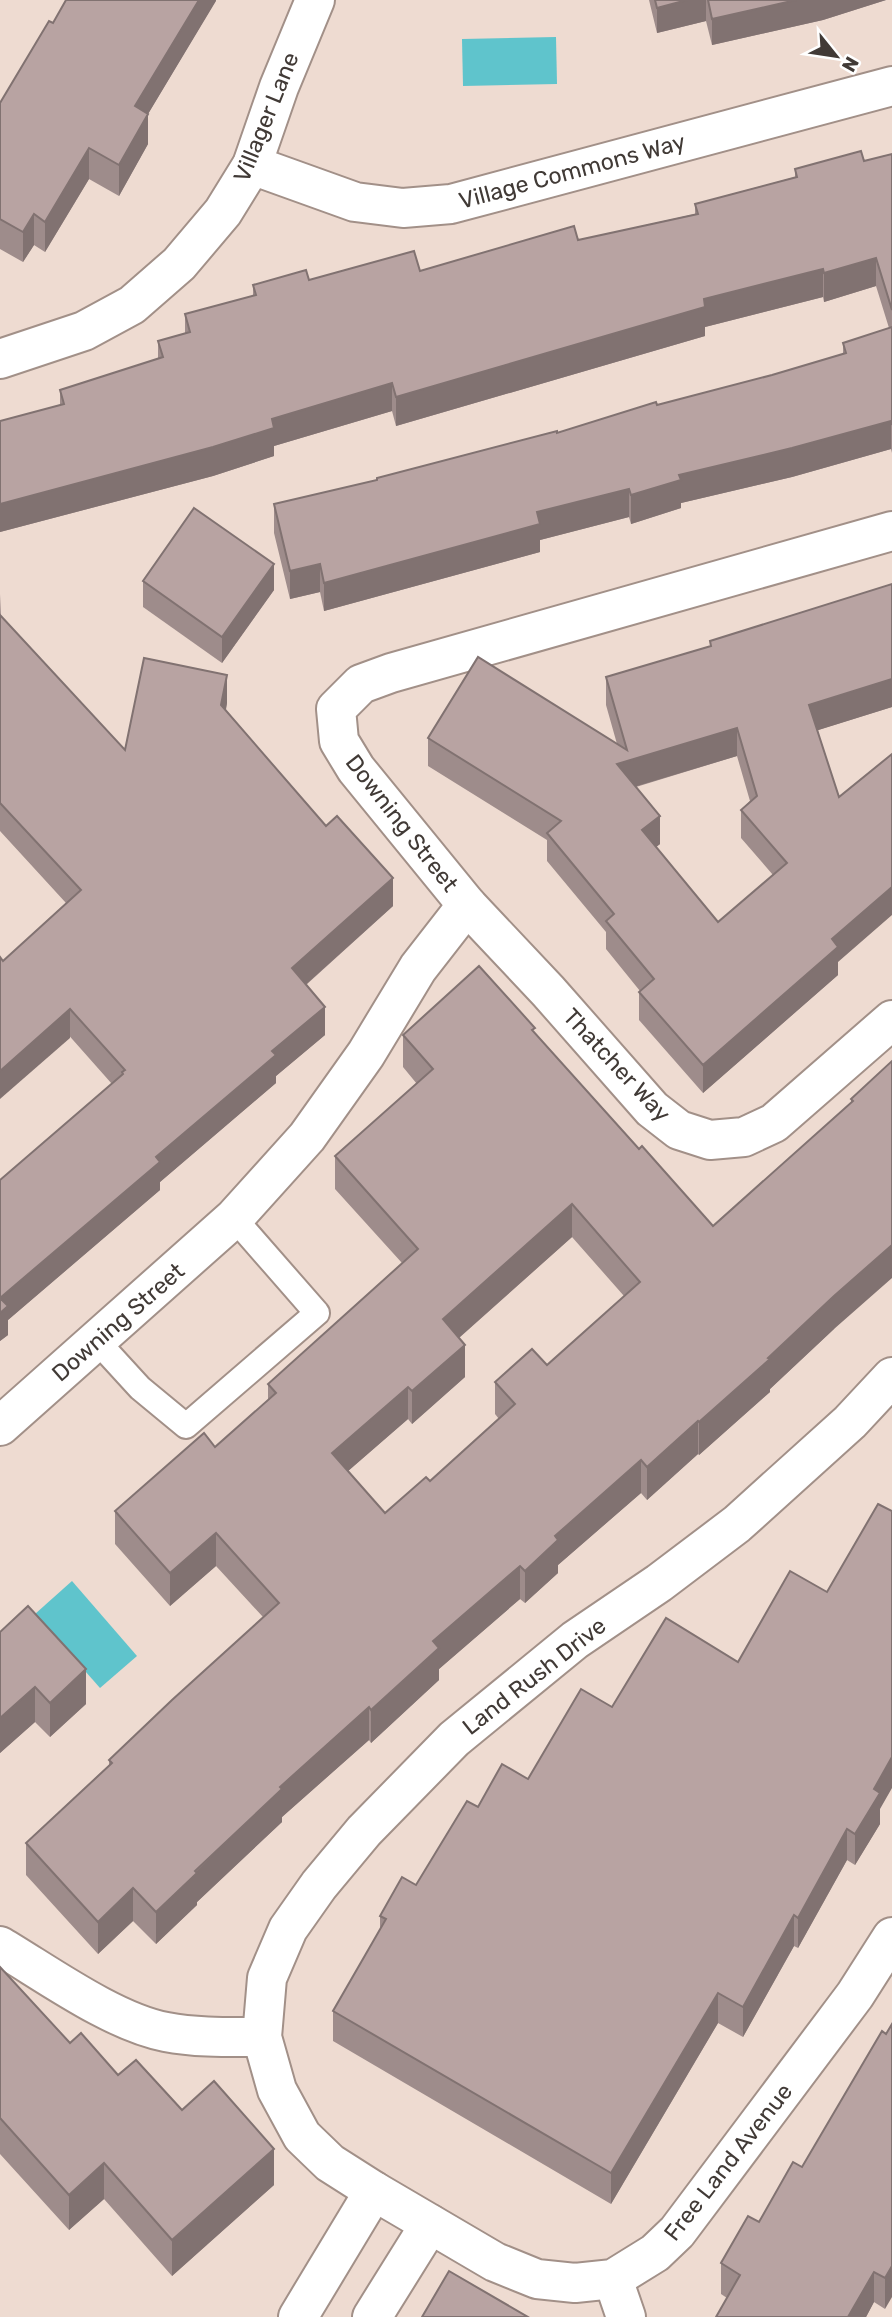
<svg xmlns="http://www.w3.org/2000/svg" width="892" height="2317" font-family="Rubik,sans-serif">
	<rect width="100%" height="100%" fill="#eedbd1"/>
	<g fill="#5fc4cc">
		<path d="M556 37 557 84 463 86 462 39Z"/>
		<path d="M72 1581 137 1656 100 1688 35 1614Z"/>
	</g>
	<g fill="none" stroke-linecap="round" stroke-linejoin="round">
		<defs>
			<path id="lane" d="M97 1341 140 1388 186 1426 317 1313 234 1218"/>
			<g id="street">
				<path d="M252 165 355 202 403 208 451 204 892 86"/>
				<path d="M0 359 84 331 132 305 179 264 223 212 252 165 279 87 315 0"/>
				<path d="M892 531 391 673 361 684 336 709 339 741 356 769 467 905 548 991 652 1109 679 1130 710 1140 744 1137 774 1123 892 1020"/>
				<path d="M892 1377 850 1422 737 1524 659 1583 575 1640 454 1739 364 1831 319 1885 288 1929 267 1978 262 2037 277 2090 302 2136 330 2163 374 2191 495 2262 537 2279 575 2283 613 2279 655 2253 677 2232 855 1995 892 1937"/>
				<path d="M0 1426 234 1218 307 1137 366 1054 418 968 467 905"/>
				<path d="M0 1946C47 1974 113 2022 166 2032 197 2038 230 2037 262 2037"/>
				<path d="M613 2279 626 2317"/>
				<path d="M298 2317 374 2191"/>
				<path d="M372 2317 430 2224"/>
			</g>
		</defs>
		<use href="#lane" stroke="#a29088" stroke-width="28"/>
		<use href="#street" stroke="#a29088" stroke-width="42"/>
		<use href="#lane" stroke="#fff" stroke-width="24"/>
		<use href="#street" stroke="#fff" stroke-width="38"/>
	</g>
	<g fill="#9e8c8b" fill-rule="evenodd">
		<path d="M216 0 148 114V144L119 196 89 179 45 252 34 245 23 262 0 249V103L53 23Z"/>
		<path d="M649 0H886L823 20 712 45 706 21 657 33Z"/>
		<path d="M892 154V453L891 449 792 477 681 503V508L631 524 629 517 540 540V552L324 611 320 592 290 599 274 533V504L377 480 557 433 657 405 772 375 843 354V343L889 328 876 286 824 302 823 297 705 327V336L396 426 392 411 274 446V456L213 476 0 532V421L60 405V390L158 359V341L185 334V314L253 296V285L420 271 578 240 695 214V204L795 177V169L864 161Z"/>
		<path d="M143 581 274 590 222 663 143 607Z"/>
		<path d="M0 594 1 616 125 750 227 703 226 710 393 906 306 985 325 1035 276 1076V1083L160 1182V1190L8 1320V1335L0 1341V1180L112 1084 3 961 66 903 0 831Z"/>
		<path d="M710 641 892 707 818 730 838 962V975L703 1093 639 1020V992L640 991 606 949V932L547 861V840L428 766V738L617 744 606 705V677L710 646ZM737 756 750 801 741 810V838L773 875 718 922 656 847 660 844 636 787Z"/>
		<path d="M535 1033 639 1149 713 1226 851 1103V1099L892 1061 834 1329 770 1389V1392L699 1455 698 1454 647 1500 641 1493 558 1565V1573L525 1603 520 1599 439 1669V1680L371 1743 369 1740 282 1817V1822L197 1902V1905L156 1944 133 1921 98 1954 26 1875V1843L109 1765V1760L263 1617 216 1566 170 1606 115 1544V1511L215 1447 268 1401V1384L402 1263 335 1189V1156L417 1084 403 1067V1035ZM572 1237 624 1296 547 1365 495 1382V1414L499 1419 430 1481 385 1513 348 1471 408 1419 412 1424 465 1377 459 1338Z"/>
		<path d="M0 1632 86 1704 50 1737 35 1722 0 1753Z"/>
		<path d="M612 1707 880 1809V1824L855 1865 847 1860 798 1948 794 1946 743 2037 718 2023 611 2204 333 2041V2011L380 1929V1916L416 1885 478 1807 528 1779Z"/>
		<path d="M0 1967 70 2043 118 2075 182 2110 274 2185 172 2276 104 2199 69 2230 0 2154Z"/>
		<path d="M886 2034 885 2309 874 2302 866 2317H716L727 2298 721 2294V2263L759 2222 802 2167Z"/>
	</g>
	<g fill="#817271">
		<path d="M199 0H216V1L148 114V144L119 196V165L135 106Z"/>
		<path d="M687 0H706V21L657 33V8Z"/>
		<path d="M796 0H886L823 20 712 45V19Z"/>
		<path d="M89 148V179L45 252V222Z"/>
		<path d="M34 214V245L23 262V232Z"/>
		<path d="M876 258V286L824 302V273Z"/>
		<path d="M823 269V297L705 327V336L396 426V397L704 299Z"/>
		<path d="M392 383V411L274 446V456L213 476 0 532V504L272 419Z"/>
		<path d="M891 421V449L792 477 681 503V508L631 524V495L679 475Z"/>
		<path d="M629 489V517L540 540V552L324 611V583L537 512Z"/>
		<path d="M274 564V590L222 663V637Z"/>
		<path d="M320 564V592L290 599V571Z"/>
		<path d="M227 675V703L221 733V705Z"/>
		<path d="M892 679V707L809 733V705Z"/>
		<path d="M737 728V756L617 792V764Z"/>
		<path d="M660 816V844L642 858V830Z"/>
		<path d="M393 878V906L292 997V968Z"/>
		<path d="M892 887V915L838 962V975L703 1093V1065L832 939Z"/>
		<path d="M325 1007V1035L276 1076V1083L160 1182V1190L8 1320V1335L0 1341V1298L272 1051Z"/>
		<path d="M70 1009V1038L0 1099V1071Z"/>
		<path d="M572 1204V1237L443 1352V1319Z"/>
		<path d="M892 1245V1278L834 1329 770 1389V1392L699 1455V1422L834 1296Z"/>
		<path d="M465 1345V1377L412 1424V1391Z"/>
		<path d="M408 1387V1419L332 1485V1453Z"/>
		<path d="M698 1421V1454L647 1500V1467Z"/>
		<path d="M641 1460V1493L558 1565V1573L525 1603V1571L555 1536Z"/>
		<path d="M216 1533V1566L170 1606V1573Z"/>
		<path d="M520 1566V1599L439 1669V1680L371 1743V1710L433 1641Z"/>
		<path d="M86 1669V1704L50 1737V1703Z"/>
		<path d="M35 1687V1722L0 1753V1718Z"/>
		<path d="M369 1707V1740L282 1817V1822L197 1902V1905L156 1944V1912L280 1787Z"/>
		<path d="M892 1757V1788L880 1809V1824L855 1865V1834L874 1789Z"/>
		<path d="M847 1829V1860L798 1948V1918Z"/>
		<path d="M133 1888V1921L98 1954V1922Z"/>
		<path d="M794 1915V1946L743 2037V2007Z"/>
		<path d="M718 1993V2023L611 2204V2173Z"/>
		<path d="M274 2149V2185L172 2276V2240Z"/>
		<path d="M104 2163V2199L69 2230V2195Z"/>
		<path d="M892 2266V2297L885 2309V2278Z"/>
		<path d="M874 2272V2302L866 2317H848Z"/>
	</g>
	<g fill="#b8a3a2" stroke="#817271" stroke-width="2" fill-rule="evenodd">
		<path d="M66 0H199L135 106 148 114 119 165 89 148 45 222 34 214 23 232 0 219V103L49 21 53 23Z"/>
		<path d="M655 0H687L657 8Z"/>
		<path d="M708 0H796L712 19Z"/>
		<path d="M861 151 864 161 892 154V310L876 258 824 273 823 269 704 299 705 307 396 397 392 383 272 419 274 428 213 447 0 504V421L64 404 60 390 163 357 158 341 190 332 185 314 256 295 253 285 306 270 309 280 414 251 420 271 574 226 578 240 698 214 695 204 797 177 795 169Z"/>
		<path d="M892 327V425L891 421 792 448 679 475 681 480 631 495 629 489 537 512 540 524 324 583 320 564 290 571 274 504 377 480V478L557 431V433L656 402 657 405 772 375 846 353 843 343Z"/>
		<path d="M194 508 274 564 222 637 143 581Z"/>
		<path d="M892 584V679L809 705 839 797 892 754V887L832 939 838 947 703 1065 639 992 654 979 606 921 614 914 547 833 561 821 428 738 478 657 627 750 606 677 711 646 710 641ZM737 728 757 796 741 810 787 863 718 922 642 830 660 816 617 764Z"/>
		<path d="M0 615 125 750 144 658 227 675 221 705 326 826 337 816 393 878 292 968 325 1007 272 1051 276 1055 156 1157 160 1162 0 1298 8 1306 0 1313V1180L123 1074 122 1072 125 1070 70 1009 0 1071V957L3 961 81 890 0 803Z"/>
		<path d="M479 966 535 1028 532 1030 639 1149 642 1146 713 1226 853 1101 851 1099 892 1061V1245L834 1296 768 1358 770 1359 699 1422 698 1421 647 1467 641 1460 555 1536 558 1540 525 1571 520 1566 433 1641 439 1648 371 1710 369 1707 280 1787 282 1789 195 1871 197 1873 156 1912 133 1888 98 1922 26 1843 112 1763 109 1760 172 1700 279 1603 216 1533 170 1573 115 1511 204 1433 215 1447 276 1393 268 1384 418 1249 335 1156 433 1069 403 1035ZM572 1204 640 1282 547 1365 532 1349 495 1382 515 1404 430 1481 426 1477 385 1513 332 1453 408 1387 412 1391 465 1345 443 1319Z"/>
		<path d="M878 1504 892 1511V1757L874 1789 880 1793 855 1834 847 1829 798 1918 794 1915 743 2007 718 1993 611 2173 333 2011 386 1919 380 1916 402 1877 416 1885 467 1801 478 1807 502 1764 528 1779 581 1689 612 1707 666 1618 738 1662 790 1571 827 1592Z"/>
		<path d="M28 1606 86 1669 50 1703 35 1687 0 1718V1632Z"/>
		<path d="M0 1967 70 2043 81 2033 118 2075 136 2060 182 2110 214 2081 274 2149 172 2240 104 2163 69 2195 0 2118Z"/>
		<path d="M892 2024V2266L885 2278 874 2272 848 2317H716L740 2275 721 2263 748 2216 759 2222 793 2162 802 2167 882 2031 886 2034Z"/>
		<path d="M449 2271 528 2317H422Z"/>
	</g>
	<g text-anchor="middle" dominant-baseline="central" stroke-width="7" stroke-linejoin="round" paint-order="stroke">
		<g font-size="23" fill="#413a36" stroke="#fff">
			<text transform="translate(266 117) rotate(-68)">Villager Lane</text>
			<text transform="translate(572 171) rotate(-15)">Village Commons Way</text>
			<text transform="translate(402 823) rotate(52)">Downing Street</text>
			<text transform="translate(617 1065) rotate(47)">Thatcher Way</text>
			<text transform="translate(118 1322) rotate(-41)">Downing Street</text>
			<text transform="translate(534 1676) rotate(-38)">Land Rush Drive</text>
			<text transform="translate(728 2162) rotate(-52)">Free Land Avenue</text>
		</g>
	</g>
	<g transform="translate(836 56) rotate(120)" stroke="#ffffff" stroke-width="5" paint-order="stroke">
	<path d="M0-5L12 26L0 18L-12 26Z" fill="#413a36"/>
	<text y="-10" font-size="19" font-weight="bold" text-anchor="middle" fill="#413a36">N</text>
	</g>
</svg>
